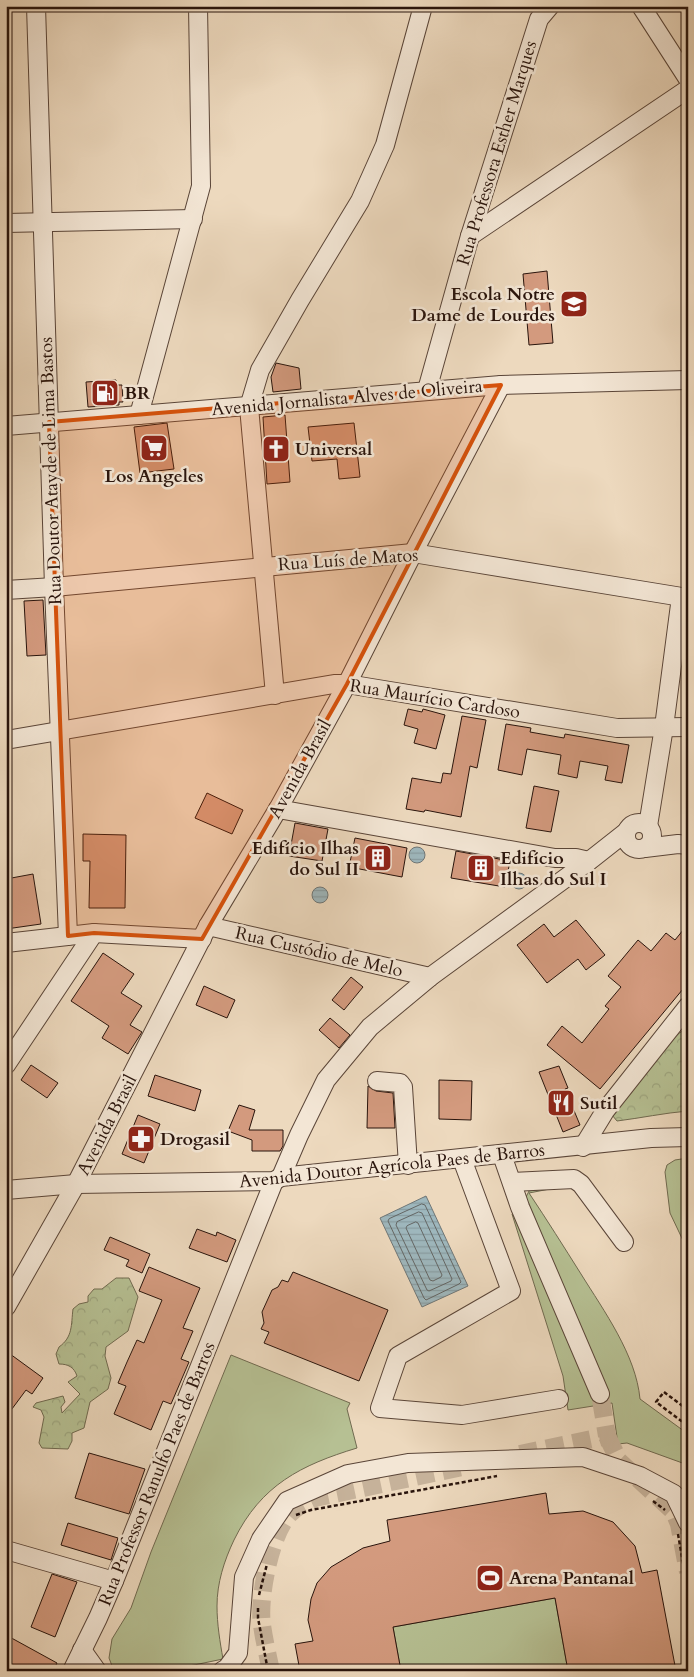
<svg xmlns="http://www.w3.org/2000/svg" width="694" height="1677" font-family="Cardo,serif">
	<defs>
		<pattern id="forest-crowns" width="20" height="18" patternUnits="userSpaceOnUse" patternTransform="scale(1.25)"><rect width="20" height="18" fill="#b6c093"/><path d="M2 6a3 3 0 1 1 6 0M12 15a3 3 0 1 1 6 0" fill="none" stroke="#9ca47e"/></pattern>
		<pattern id="water-rules" width="6" height="5" patternUnits="userSpaceOnUse" patternTransform="scale(1.25)"><rect width="6" height="5" fill="#9eb7bd"/><path d="M0 2.5h6" fill="none" stroke="#889ca1"/></pattern>
	</defs>
	<rect width="100%" height="100%" fill="#edd9be"/>
	<filter id="stains"><feTurbulence type="fractalNoise" baseFrequency=".004" numOctaves="4"/><feColorMatrix values="0 0 0 0 .2 0 0 0 0 .09 0 0 0 0 .02 0 0 0 .5 -.17"/></filter>
	<radialGradient id="worn" r=".72"><stop offset=".6" stop-color="#630" stop-opacity="0"/><stop offset="1" stop-color="#630" stop-opacity=".3"/></radialGradient>
	<g fill="#b6c093" stroke="#706a50">
		<path d="M688 1158V1251L670 1213 665 1172 667 1165 675 1160Z"/>
		<path d="M565 1186 529 1193C547 1220 564 1247 581 1274 604 1311 636 1355 640 1399L688 1434V1465L627 1443 618 1444 612 1403 568 1410 563 1376 512 1214 529 1207 526 1197 529 1191Z"/>
		<path d="M231 1355 350 1403 347 1409 357 1448C301 1465 261 1485 234 1540 224 1561 217 1583 217 1606 217 1624 220 1642 223 1659L165 1671H114L109 1658 112 1639 131 1608 151 1552Z"/>
		<path d="M555 1598 568 1671H401L393 1627Z"/>
	</g>
	<g fill="url(#forest-crowns)" stroke="#706a50">
		<path d="M688 1028V1111C664 1113 641 1118 617 1121L612 1115C627 1095 667 1036 688 1028Z"/>
		<path d="M116 1278H129L138 1297 128 1331 106 1347 105 1356 111 1378 108 1389 90 1402 84 1428 72 1433V1441L68 1449 42 1448 39 1443 44 1417 41 1410 33 1407 36 1403 63 1396 65 1402 61 1407 62 1413 80 1394 68 1382 77 1376C74 1367 68 1364 59 1364L56 1354 59 1347C73 1337 71 1325 73 1309L79 1304 88 1302V1296L94 1289H102Z"/>
	</g>
	<g fill="url(#water-rules)" stroke="#6f7676">
		<circle cx="417" cy="855" r="8"/>
		<circle cx="519" cy="881" r="8"/>
		<circle cx="320" cy="895" r="8"/>
		<path d="M426 1196 468 1286 422 1307 380 1218Z"/>
	</g>
	<g fill="none" stroke-linecap="round" stroke-linejoin="round">
		<g stroke="#646664" stroke-width="1">
			<path d="M422 1204 425 1205 461 1282 459 1284 426 1300 424 1298 388 1221 389 1219Z"/>
			<path d="M419 1212 422 1213 452 1279 451 1281 429 1291 427 1290 396 1225 397 1222Z"/>
			<path d="M416 1222 418 1223 442 1275 441 1277 433 1281 430 1280 406 1228 407 1226Z"/>
		</g>
	</g>
	<g fill="#d39a7e" stroke="#29140c">
		<path d="M547 271 553 343 529 345 523 274Z"/>
		<path d="M276 363 299 368 301 389 273 392 271 377Z"/>
		<path d="M116 380V385H122L123 402H119V405L88 407 86 382Z"/>
		<path d="M285 415 290 482 267 484 263 417Z"/>
		<path d="M167 423 174 469 140 473 134 427Z"/>
		<path d="M354 423 360 477 339 479 337 459 312 461 308 427Z"/>
		<path d="M43 600 46 655 27 656 24 601Z"/>
		<path d="M408 709 422 712 423 709 445 715 436 749 414 743 418 729 404 725Z"/>
		<path d="M462 716 486 720 477 768 470 766 461 817 425 810 424 812 406 809 412 778 441 783 443 773 451 774Z"/>
		<path d="M506 724 531 728 530 732 564 738 565 734 629 745 622 783 605 780 608 766 580 761 577 778 558 774 561 755 527 749 522 775 498 770Z"/>
		<path d="M534 786 559 791 551 832 526 828Z"/>
		<path d="M207 793 243 810 232 834 195 818Z"/>
		<path d="M295 823 328 829 322 861 289 856Z"/>
		<path d="M83 834 126 835 125 908H89L90 861H83Z"/>
		<path d="M355 838 407 848 402 877 349 867Z"/>
		<path d="M456 851 510 861 505 887 451 878Z"/>
		<path d="M33 874 41 924 6 929V879Z"/>
		<path d="M576 920 605 955 586 970 578 959 547 983 517 945 544 924 554 937Z"/>
		<path d="M688 924V983L600 1089 547 1045 562 1026 582 1043 609 1009 605 1006 621 987 608 976 638 940 651 951 666 933 675 940Z"/>
		<path d="M103 953 134 974 121 993 142 1006 130 1025 142 1032 128 1054 102 1038 109 1026 71 1001Z"/>
		<path d="M351 977 363 987 344 1010 332 1000Z"/>
		<path d="M204 986 235 1000 227 1018 196 1005Z"/>
		<path d="M330 1018 350 1035 339 1048 319 1030Z"/>
		<path d="M31 1065 58 1083 47 1098 21 1080Z"/>
		<path d="M559 1066 568 1088 565 1089 580 1125 563 1132 539 1072Z"/>
		<path d="M155 1075 201 1090 195 1111 148 1096Z"/>
		<path d="M439 1080 472 1081 471 1120 439 1119Z"/>
		<path d="M368 1086 376 1091 393 1093 395 1128H367Z"/>
		<path d="M239 1105 255 1110 249 1130H283V1146L280 1151H252V1140L228 1131Z"/>
		<path d="M138 1115 160 1124 144 1163 122 1154Z"/>
		<path d="M197 1229 216 1236 217 1232 236 1240 227 1262 189 1248Z"/>
		<path d="M110 1237 150 1254 142 1273 126 1266 129 1260 104 1250Z"/>
		<path d="M149 1267 200 1288 183 1328 193 1331 181 1359 189 1362 171 1404 163 1401 151 1430 114 1414 126 1386 118 1383 127 1362 137 1340 144 1343 162 1300 139 1291Z"/>
		<path d="M293 1272 388 1310 359 1381 264 1343 269 1332 261 1329 264 1323 262 1312 272 1290 278 1287 282 1280 288 1282Z"/>
		<path d="M6 1351 43 1378 32 1394 26 1390 6 1417Z"/>
		<path d="M89 1453 145 1469 129 1514 75 1498Z"/>
		<path d="M546 1493 549 1514 583 1511 613 1522 635 1546 642 1573 657 1570 676 1671H568L555 1598 393 1627 401 1671H300L295 1644 313 1641 308 1620 311 1599 317 1583 331 1567 363 1548 390 1541 387 1520Z"/>
		<path d="M68 1523 118 1538 111 1560 61 1545Z"/>
		<path d="M52 1574 77 1582 55 1637 31 1627Z"/>
		<path d="M6 1635 57 1663 53 1671H6Z"/>
	</g>
	<g fill="none" stroke-linecap="round" stroke-linejoin="round">
		<g stroke="#c6b29a" stroke-width="18" stroke-dasharray="18 9" stroke-linecap="butt">
			<path d="M607 1436 619 1461 674 1512 679 1524 688 1572"/>
			<path d="M520 1454 607 1436 600 1394"/>
			<path d="M271 1671C268 1656 264 1640 262 1625 258 1599 270 1538 287 1517 295 1507 304 1503 315 1498L467 1466"/>
		</g>
		<defs>
			<g id="minor">
				<path d="M36 6 54 587 68 936"/>
				<path d="M641 6 688 79"/>
				<path d="M6 223 193 219"/>
				<path d="M470 236 688 89"/>
				<path d="M427 390 470 236 539 19 550 6"/>
				<path d="M139 415 201 186 198 6"/>
				<path d="M6 426 501 385 688 380"/>
				<path d="M6 590 54 587 413 553 688 598"/>
				<path d="M275 695 249 407 260 370 300 300 360 201 385 145 423 6"/>
				<path d="M6 740 334 684H347L617 728 688 727"/>
				<path d="M278 809 555 858H576L589 861"/>
				<circle cx="639" cy="836" r="13"/>
				<path d="M648 826 664 727 681 597"/>
				<path d="M645 848 678 844 688 845"/>
				<path d="M208 926 430 977"/>
				<path d="M6 943 94 933 202 939"/>
				<path d="M6 1065 94 933"/>
				<path d="M377 1081 400 1083 403 1087 408 1165"/>
				<path d="M583 1147 605 1111 688 1006"/>
				<path d="M502 1155 520 1207 600 1394"/>
				<path d="M462 1159 511 1291 398 1356 380 1408 462 1415 559 1399"/>
				<path d="M281 1177 299 1135 326 1080 370 1027 430 977 593 858 626 832"/>
				<path d="M512 1182 574 1179 581 1184 624 1242"/>
				<path d="M6 1190 76 1184 274 1181 281 1177 651 1138 688 1137"/>
				<path d="M6 1307 76 1184 208 926 278 809 347 684 413 553 501 385"/>
				<path d="M6 1550 114 1581"/>
				<path d="M82 1650 97 1671"/>
				<path d="M72 1671 98 1618 114 1581 274 1181"/>
				<path d="M222 1671 227 1668 238 1653 244 1577 261 1539 287 1501 348 1474 408 1463 583 1457 640 1476 674 1494 688 1523"/>
			</g>
		</defs>
		<use href="#minor" stroke="#5a4538" stroke-width="20"/>
		<g stroke="#29140c" stroke-width="2.5" stroke-dasharray="4 2.5" stroke-linecap="butt">
			<path d="M688 1410 664 1392 656 1402 688 1426"/>
			<path d="M653 1501 665 1510"/>
			<path d="M296 1515 311 1510 497 1476"/>
			<path d="M678 1534 688 1592"/>
			<path d="M259 1595 267 1564"/>
			<path d="M258 1608V1618L268 1671"/>
		</g>
		<use href="#minor" stroke="#f3e6d5" stroke-width="18"/>
	</g>
	<path fill="#d5520c" fill-opacity="0.2" stroke="#d5520c" stroke-width="4" stroke-linejoin="round" d="M501 385 347 684 202 939 94 933 68 936 49 422Z"/>
	<defs>
		<symbol id="school-square" viewBox="-11 -11 22 22"><rect x="-9" y="-9" width="18" height="18" rx="4" fill="#8f2418" stroke="#f3e6d5"/><path d="M0-5L7-2L0 1L-7-2ZM-4 1L0 2.5L4 1V4Q0 6-4 4Z" fill="#fff"/></symbol>
		<symbol id="fuel-square" viewBox="-11 -11 22 22"><rect x="-9" y="-9" width="18" height="18" rx="4" fill="#8f2418" stroke="#f3e6d5"/><path d="M-5.5-6h7V0h2V4h1.3V-2.5L3-4.5l.8-.8L6-3V5H2.5V1h-1V6h-7ZM-4.2-4.7v3.2H.2V-4.7Z" fill="#fff"/></symbol>
		<symbol id="supermarket-square" viewBox="-11 -11 22 22"><rect x="-9" y="-9" width="18" height="18" rx="4" fill="#8f2418" stroke="#f3e6d5"/><path d="M-6-5.5h2.5l.6 2H6L4.5 2H-2.5L-4.4-4H-6ZM-1.5 3.2a1.3 1.3 0 1 0 .1 0ZM3 3.2a1.3 1.3 0 1 0 .1 0Z" fill="#fff"/></symbol>
		<symbol id="church-square" viewBox="-11 -11 22 22"><rect x="-9" y="-9" width="18" height="18" rx="4" fill="#8f2418" stroke="#f3e6d5"/><path d="M-1.2-6h2.4v3.5h3.3v2.4h-3.3V6h-2.4V-.1h-3.3v-2.4h3.3Z" fill="#fff"/></symbol>
		<symbol id="building-square" viewBox="-11 -11 22 22"><rect x="-9" y="-9" width="18" height="18" rx="4" fill="#8f2418" stroke="#f3e6d5"/><path d="M-4-6H4V6H1V3H-1V6H-4ZM-2.5-4.3h1.7v1.8h-1.7ZM.8-4.3h1.7v1.8H.8ZM-2.5-1h1.7V.8h-1.7ZM.8-1h1.7V.8H.8Z" fill="#fff"/></symbol>
		<symbol id="restaurant-square" viewBox="-11 -11 22 22"><rect x="-9" y="-9" width="18" height="18" rx="4" fill="#8f2418" stroke="#f3e6d5"/><path d="M-5-6h1v4h1v-4h1v4h1v-4h1v5L-1.5 .5V6h-2V.5L-5-1ZM5-6V6H3V1.5H1.5Q1.5-4 5-6Z" fill="#fff"/></symbol>
		<symbol id="pharmacy-square" viewBox="-11 -11 22 22"><rect x="-9" y="-9" width="18" height="18" rx="4" fill="#8f2418" stroke="#f3e6d5"/><path d="M-2-6h4v4h4v4h-4v4h-4v-4h-4v-4h4Z" fill="#fff"/></symbol>
		<symbol id="stadium-square" viewBox="-11 -11 22 22"><rect x="-9" y="-9" width="18" height="18" rx="4" fill="#8f2418" stroke="#f3e6d5"/><path d="M0-5a6.5 5 0 1 0 0 10a6.5 5 0 1 0 0-10ZM-3.5-1.8h7v3.6h-7Z" fill="#fff"/></symbol>
	</defs>
	<g fill-rule="evenodd">
		<use href="#school-square" x="558" y="288" width="32" height="32"/>
		<use href="#fuel-square" x="89" y="377" width="32" height="32"/>
		<use href="#supermarket-square" x="138" y="432" width="32" height="32"/>
		<use href="#church-square" x="260" y="433" width="32" height="32"/>
		<use href="#building-square" x="362" y="842" width="32" height="32"/>
		<use href="#building-square" x="465" y="852" width="32" height="32"/>
		<use href="#restaurant-square" x="545" y="1087" width="32" height="32"/>
		<use href="#pharmacy-square" x="125" y="1123" width="32" height="32"/>
		<use href="#stadium-square" x="474" y="1562" width="32" height="32"/>
	</g>
	<g text-anchor="middle" dominant-baseline="central" stroke-width="5" stroke-linejoin="round" paint-order="stroke">
		<g font-size="18" fill="#29140c" stroke="#f3e6d5">
			<text transform="translate(497 153) rotate(-73)">Rua Professora Esther Marques</text>
			<text transform="translate(347 398) rotate(-5)">Avenida Jornalista Alves de Oliveira</text>
			<text transform="translate(51 471) rotate(-92)">Rua Doutor Atayde de Lima Bastos</text>
			<text transform="translate(348 560) rotate(-4)">Rua Luís de Matos</text>
			<text transform="translate(435 699) rotate(9)">Rua Maurício Cardoso</text>
			<text transform="translate(300 769) rotate(-61)">Avenida Brasil</text>
			<text transform="translate(319 952) rotate(13)">Rua Custódio de Melo</text>
			<text transform="translate(107 1125) rotate(-63)">Avenida Brasil</text>
			<text transform="translate(392 1166) rotate(-6)">Avenida Doutor Agrícola Paes de Barros</text>
			<text transform="translate(157 1474) rotate(-68)">Rua Professor Ranulfo Paes de Barros</text>
		</g>
		<g font-size="18" font-weight="bold" fill="#29140c" stroke="#f3e6d5" text-anchor="start">
			<text x="555" y="294" text-anchor="end">Escola Notre<tspan x="555" dy="21">Dame de Lourdes</tspan></text>
			<text x="124" y="393">BR</text>
			<text x="295" y="449">Universal</text>
			<text x="154" y="476" text-anchor="middle">Los Angeles</text>
			<text x="359" y="848" text-anchor="end">Edifício Ilhas<tspan x="359" dy="21">do Sul II</tspan></text>
			<text x="500" y="858">Edifício<tspan x="500" dy="21">Ilhas do Sul I</tspan></text>
			<text x="580" y="1103">Sutil</text>
			<text x="160" y="1139">Drogasil</text>
			<text x="509" y="1578">Arena Pantanal</text>
		</g>
	</g>
	<rect width="694" height="1677" fill="none" stroke="#edd9be" stroke-width="25"/>
	<rect x="8" y="8" width="679" height="1662" fill="none" stroke="#29140c" stroke-width="2.5"/>
	<rect x="12" y="12" width="669" height="1652" fill="none" stroke="#29140c"/>
	<rect width="100%" height="100%" filter="url(#stains)"/>
	<rect width="100%" height="100%" fill="url(#worn)"/>
</svg>
